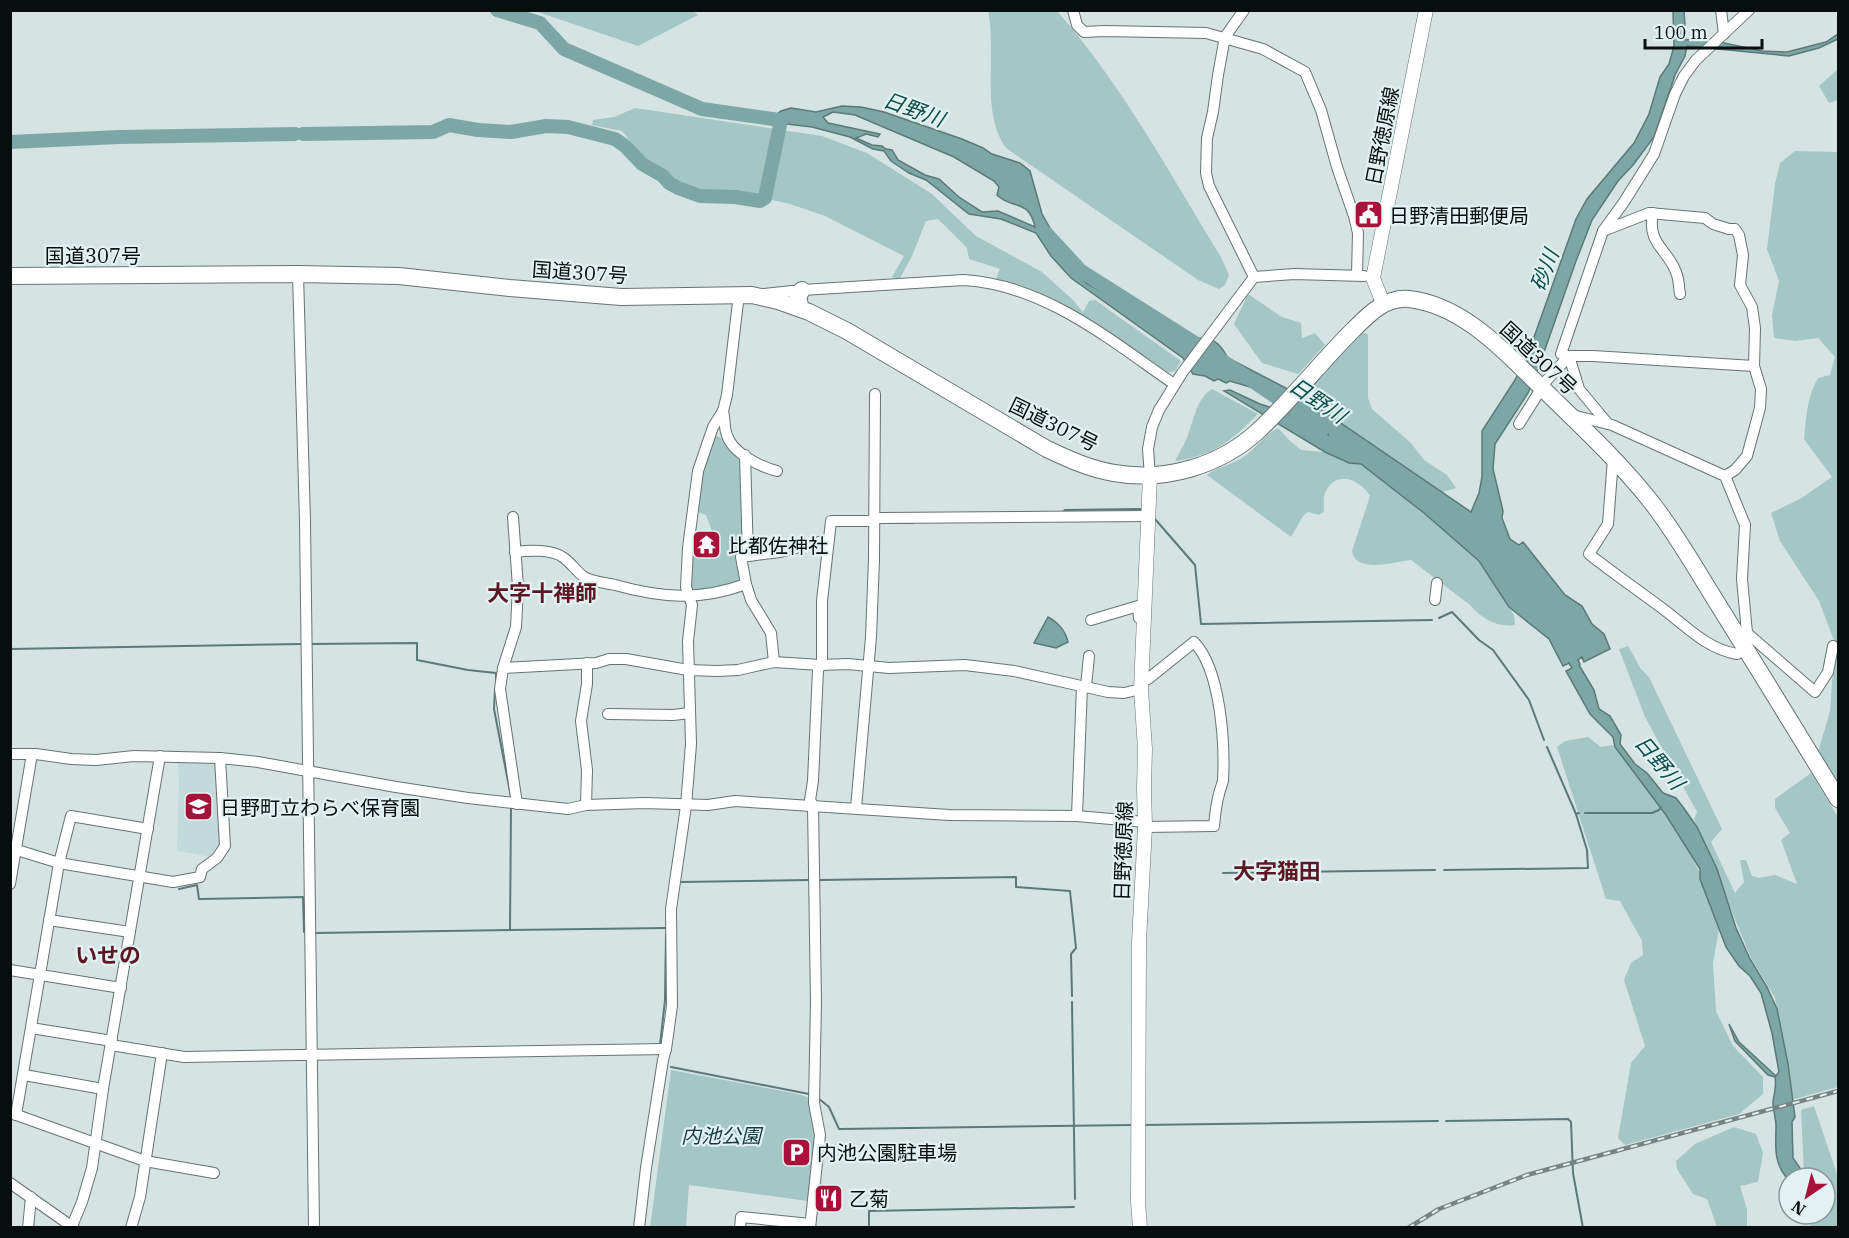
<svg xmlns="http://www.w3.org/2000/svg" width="1849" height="1238" font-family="'IBM Plex Serif','Noto Sans JP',serif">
	<rect width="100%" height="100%" fill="#d5e4e3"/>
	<path fill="#c2dbda" d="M216 760 222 843 216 853 211 857 177 851 179 776 177 761Z"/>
	<g fill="#a4c6c5">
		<path d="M693 11 698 15 638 46 535 11Z"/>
		<path d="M988 11H1057C1121 83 1170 174 1221 257L1229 275 1225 285 1219 289 1198 280 1006 148C980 112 997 53 988 11Z"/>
		<path d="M1838 69V100L1829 103 1819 86Z"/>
		<path d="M635 108 822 136 867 153 932 194 976 236 1042 272 1073 300 1083 312 1089 301 1095 300 1181 361 1175 371 1166 373 1152 363 995 281 1000 269 969 259 967 248 938 219 926 221 912 256 899 280 892 277 904 256 825 216 790 204 745 194 699 192 672 182 662 169 644 158 622 131 592 125 593 120 614 117Z"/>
		<path d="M1795 151 1836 152 1838 154V789L1817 756 1830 711 1835 643 1819 601 1780 541 1771 513 1800 499 1832 477 1804 439C1806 419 1807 396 1818 378L1830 375 1835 357 1818 338 1795 341 1774 338 1772 315 1779 281 1767 249 1775 184 1780 163Z"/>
		<path d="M1248 294 1282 317 1301 323 1302 338 1315 333 1325 345 1298 374 1262 363 1234 324Z"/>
		<path d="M1358 332 1368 334V398L1372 409 1411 443 1424 460 1447 475 1456 488 1436 494 1321 421 1312 386Z"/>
		<path d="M1212 389 1258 414C1230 442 1215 455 1175 461 1178 454 1183 447 1186 440 1193 424 1196 398 1212 389Z"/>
		<path d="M1278 428 1290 441 1301 450 1325 452 1349 463 1361 464 1424 513 1479 561 1514 615 1515 625C1497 628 1481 618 1470 605L1411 560C1394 562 1355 574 1352 551L1370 496C1360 479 1336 469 1325 493 1323 498 1324 506 1324 512L1319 515 1308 512 1303 516 1291 537 1207 475C1217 467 1231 465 1242 458 1256 449 1263 435 1278 428Z"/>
		<path d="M712 434 726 440 742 458 743 582 691 594 689 541 698 543 702 555 717 552V544L706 515 695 511 700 471Z"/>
		<path d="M1628 646 1641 669 1649 677 1722 829 1711 842 1735 893 1744 882 1740 860H1746L1752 876 1759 878 1775 875 1797 884 1781 840 1790 833 1775 808V799L1811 773 1838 817V1087L1791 1100 1775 998 1751 958 1694 819 1697 812 1645 717 1619 649Z"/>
		<path d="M1588 737 1601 747 1613 745 1674 824 1702 877 1720 924 1713 963 1716 1011 1733 1046 1763 1077V1094L1739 1114 1625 1145 1618 1138 1631 1063 1645 1046 1624 980 1631 963 1643 955 1642 941 1620 901 1606 899 1557 747 1565 741Z"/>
		<path d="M671 1070 798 1094 810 1098 815 1132 808 1201 689 1185 686 1227 650 1228Z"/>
		<path d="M1814 1106 1838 1177V1227H1811L1809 1214H1825V1178H1805L1804 1173 1801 1110Z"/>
		<path d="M1734 1127 1756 1134 1763 1153 1758 1182 1740 1186 1747 1209V1227H1717L1707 1199 1693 1194 1677 1169 1676 1161 1695 1144Z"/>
	</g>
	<g fill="#7da7a6" stroke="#5a7978" stroke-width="1.5" fill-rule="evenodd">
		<path d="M1673 11H1684L1686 40 1701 38 1762 51 1787 52 1826 42 1838 34V39L1819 48 1789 56 1687 46 1685 56 1675 75 1654 137 1633 165 1618 181 1592 220 1576 261 1536 375 1528 393 1495 444 1493 469 1503 511 1502 518 1510 539 1519 545 1523 542 1565 595 1582 606 1592 624 1604 634 1610 649 1584 662 1582 657 1578 660 1580 664 1579 665 1594 690 1599 709 1610 716 1621 735 1620 744 1635 764 1647 773 1663 793 1676 798 1683 807 1697 827 1717 869 1736 928 1750 959 1767 987 1777 1009 1788 1064 1795 1117 1792 1122 1793 1158 1800 1168 1803 1178 1786 1177C1773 1161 1776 1145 1776 1126 1776 1118 1773 1110 1773 1102 1774 1093 1777 1086 1775 1077L1768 1075 1735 1041 1729 1024 1739 1042 1776 1076 1779 1072 1772 1033 1761 993 1750 976 1739 966 1726 947 1700 879V869L1666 815 1615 747 1613 737 1590 714 1566 671 1572 668 1569 663 1563 666 1549 639 1509 607 1479 561 1424 513 1361 464 1349 463 1325 452 1224 391 1230 390 1260 404 1286 412 1320 432 1329 435 1291 405 1259 386 1250 387 1230 381 1226 383 1218 379 1214 381 1205 376 1193 374 1183 358 1071 278 1051 256 1036 233 1001 219 969 214 926 180 909 173 891 161 884 151 873 149 850 137 812 127 762 121V118H772L781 111 791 108 816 112 842 106 861 107 884 112 962 139 983 148 992 154 1020 163 1030 171 1042 214 1050 228 1060 253 1086 283 1183 337C1207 340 1214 333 1228 358L1301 396 1471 512 1479 493 1482 477V431L1515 380 1528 354 1576 219 1587 199 1634 143 1649 114 1660 77 1669 64 1674 46ZM833 112 855 115 954 157 994 181 999 187 997 195C1012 210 1029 198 1035 227L998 211 982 212 960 198 939 179 925 175 898 160 892 150 886 149 882 146 872 145 856 138 866 134 878 137 880 134 828 123 823 117Z"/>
		<path d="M1048 617C1059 623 1065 630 1068 642L1056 648 1034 643Z"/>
	</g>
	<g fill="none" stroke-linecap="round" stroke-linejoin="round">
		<g stroke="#5a7978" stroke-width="2">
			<path d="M1062 513 1065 510 1142 509"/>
			<path d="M1155 519 1195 565 1201 624 1432 620"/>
			<path d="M880 523H913"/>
			<path d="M1439 618 1452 612 1479 640 1493 650 1529 700 1544 740"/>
			<path d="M310 644 417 643V660L468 670 496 673V684"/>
			<path d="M10 649 302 644"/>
			<path d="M495 690 494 709 511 797"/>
			<path d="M1547 747 1576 814 1579 813"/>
			<path d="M511 807 510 930 666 928"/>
			<path d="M1585 813H1652L1659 810 1661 807"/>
			<path d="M1444 870 1588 868 1587 850 1576 814"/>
			<path d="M1223 873 1435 870"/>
			<path d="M820 880 1016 877V887L1070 891 1076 948 1071 954 1072 996"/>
			<path d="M680 882 809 880"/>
			<path d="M179 889 197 885 199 899 303 897 304 932"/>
			<path d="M315 933 510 930"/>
			<path d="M1072 1002 1075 1199"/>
			<path d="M660 1045 665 1000 666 934"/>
			<path d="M671 1067 809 1094"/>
			<path d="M818 1098 829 1107 839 1129 1133 1125"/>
			<path d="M1446 1121 1568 1119 1571 1122 1573 1173 1583 1228"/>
			<path d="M1142 1125 1438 1121"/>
			<path d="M869 1228V1211L1074 1207"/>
		</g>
		<g stroke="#7da7a6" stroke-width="14">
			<path d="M497 10 540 23 564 49 702 109 780 120"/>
			<path d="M303 134 433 132 449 125 478 130 511 132 546 126 568 127 615 139 625 146 642 164 663 176 669 183 678 188 700 196 735 197 760 201 765 198 781 120"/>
			<path d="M10 142 119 137 295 134"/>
			<path d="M1046 233 1081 271 1214 355 1323 429"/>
		</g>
		<defs>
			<g id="minor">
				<path d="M1073 10 1077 25 1084 32 1104 31 1206 33 1263 49 1305 72 1321 110 1337 167 1354 216 1358 233 1357 275"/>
				<path d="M1244 10 1225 37 1218 75 1213 112 1207 138 1206 173 1209 186 1254 277"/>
				<path d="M1721 10 1724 34"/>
				<path d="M1749 10 1696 60 1684 76 1675 94 1654 154 1624 202 1603 231 1561 354 1569 356H1593L1754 366"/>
				<path d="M1653 213C1646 245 1670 250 1677 275 1679 281 1679 288 1680 294"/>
				<path d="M1603 231 1649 213 1705 218 1713 224 1729 229H1735L1739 235 1743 255 1740 285 1752 307 1755 328 1754 366 1761 389 1760 408 1747 456 1735 470 1725 476"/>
				<path d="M298 274 305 521 314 1228"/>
				<path d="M764 294 802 290 964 280C1045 285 1110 340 1174 384"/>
				<path d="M1569 356 1579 389 1608 424"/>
				<path d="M723 411C725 419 724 428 727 435 732 453 761 467 777 471"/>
				<path d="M1572 415 1612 425 1725 476 1745 525 1742 579 1747 633 1740 639"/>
				<path d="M1519 424 1546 381 1569 356"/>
				<path d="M745 455 748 556"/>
				<path d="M1613 459 1608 524 1589 554C1614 574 1641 592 1667 612 1689 629 1708 649 1737 654L1746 648"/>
				<path d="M1150 476 1148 449 1152 427 1159 410 1182 373 1254 277 1294 274 1364 276"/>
				<path d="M513 517 518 587 516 627 503 668 500 689 517 804"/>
				<path d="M515 552C529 550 553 549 564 558 571 563 577 572 584 577 593 582 606 583 615 585 662 598 700 601 746 584L741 557 780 552 827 540"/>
				<path d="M746 584 751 600 771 633 774 662"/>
				<path d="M1435 600 1437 583"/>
				<path d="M1091 620 1138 606 1139 618"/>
				<path d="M1747 633 1815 692 1828 672 1833 646"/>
				<path d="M503 668 596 663 609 659H626L688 670 717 671 738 670 774 662 820 665 848 664 889 668 965 665 1014 671 1108 692 1124 693 1141 689"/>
				<path d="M1142 681 1148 679 1194 642C1221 670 1225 744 1223 781 1222 785 1220 789 1219 794 1216 804 1215 815 1214 826L1145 827"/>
				<path d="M1086 687 1089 656"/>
				<path d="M608 714 673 715 690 713"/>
				<path d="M10 754H36L71 759 96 760 134 756 220 758 258 762 396 787 468 798 568 809 586 805 644 803 708 805 735 801 949 815 1077 816 1145 822"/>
				<path d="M586 805 587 770 581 721 587 684V663"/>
				<path d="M856 808 871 637 874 559 875 394"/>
				<path d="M1077 816 1082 686"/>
				<path d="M17 850 59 863 173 882 200 877 202 869 217 858 225 846 220 758"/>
				<path d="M10 884 32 754"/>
				<path d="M49 920 130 932"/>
				<path d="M10 970 121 988"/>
				<path d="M31 1028 112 1041"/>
				<path d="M111 1045 184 1057 666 1049"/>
				<path d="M24 1075 103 1089"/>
				<path d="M11 1113 145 1161 214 1173"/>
				<path d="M16 1115 59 863 71 816 148 829"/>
				<path d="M10 1183 74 1228"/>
				<path d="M72 1226 82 1202 92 1168 103 1089 160 756"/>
				<path d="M28 1228 31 1197"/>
				<path d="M131 1228 140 1197 162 1053"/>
				<path d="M639 1228 646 1168 663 1060 666 1049 672 1006 671 909 686 806 691 744 688 641 692 605 686 587 688 548 698 471 713 427 723 411 727 395 739 294"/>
				<path d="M740 1228 741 1217 810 1224"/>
				<path d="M810 1228 820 1135 814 1103 816 1002 813 805 810 800 813 781 818 670 822 662V601L831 521H868L879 518 1149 516"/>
			</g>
			<g id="major">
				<path d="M1383 303 1373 278 1426 10"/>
				<path d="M1140 1228 1138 1202 1139 942 1145 827 1144 788 1145 749 1141 689 1150 476"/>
			</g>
			<g id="highway">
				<path d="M10 276 298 274 399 276 510 288 621 297 752 295 778 301 809 312 847 331 1047 449C1068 459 1090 469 1114 473 1165 482 1220 466 1258 431 1292 399 1321 362 1353 330 1369 314 1385 297 1409 299 1463 305 1505 352 1541 387 1579 424 1619 461 1652 503 1677 535 1697 571 1719 606 1759 670 1799 735 1838 799"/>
				<path d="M801 309 798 297 802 290"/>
			</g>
		</defs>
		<use href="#minor" stroke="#667372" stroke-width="12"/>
		<use href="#major" stroke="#667372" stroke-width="15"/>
		<use href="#highway" stroke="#667372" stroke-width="18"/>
		<use href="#minor" stroke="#fff" stroke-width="10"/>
		<use href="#major" stroke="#fff" stroke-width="14"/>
		<use href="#highway" stroke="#fff" stroke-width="16"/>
		<defs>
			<path id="rail" d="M1408 1228 1439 1209 1527 1175 1838 1091"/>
		</defs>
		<use href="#rail" stroke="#778281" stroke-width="4.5"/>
		<use href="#rail" stroke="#e2f1f1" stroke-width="2" stroke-dasharray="7" stroke-linecap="butt"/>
	</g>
	<defs>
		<symbol id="civic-square" viewBox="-11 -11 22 22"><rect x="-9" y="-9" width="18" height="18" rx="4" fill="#a9113b" stroke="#e2f1f1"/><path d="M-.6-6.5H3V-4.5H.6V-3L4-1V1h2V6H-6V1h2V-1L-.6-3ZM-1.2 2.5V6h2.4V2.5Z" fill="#fff"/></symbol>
		<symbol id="temple-square" viewBox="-11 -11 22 22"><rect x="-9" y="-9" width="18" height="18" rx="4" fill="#a9113b" stroke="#e2f1f1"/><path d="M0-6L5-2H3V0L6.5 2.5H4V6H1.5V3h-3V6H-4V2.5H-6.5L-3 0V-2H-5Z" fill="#fff"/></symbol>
		<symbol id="school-square" viewBox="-11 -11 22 22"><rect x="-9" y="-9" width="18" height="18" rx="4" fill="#a9113b" stroke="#e2f1f1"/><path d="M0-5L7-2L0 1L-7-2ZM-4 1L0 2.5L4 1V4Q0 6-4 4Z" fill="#fff"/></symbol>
		<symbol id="parking-square" viewBox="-11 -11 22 22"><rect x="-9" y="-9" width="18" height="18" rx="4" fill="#a9113b" stroke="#e2f1f1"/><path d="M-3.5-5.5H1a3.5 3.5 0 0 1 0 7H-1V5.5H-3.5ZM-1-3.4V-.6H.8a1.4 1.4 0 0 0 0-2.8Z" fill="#fff"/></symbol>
		<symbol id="restaurant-square" viewBox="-11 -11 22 22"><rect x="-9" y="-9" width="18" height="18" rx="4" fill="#a9113b" stroke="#e2f1f1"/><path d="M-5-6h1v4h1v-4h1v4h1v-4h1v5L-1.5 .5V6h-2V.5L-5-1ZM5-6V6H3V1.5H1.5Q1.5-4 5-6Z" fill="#fff"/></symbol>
	</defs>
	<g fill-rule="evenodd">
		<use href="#civic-square" x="1352" y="198" width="33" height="33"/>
		<use href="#temple-square" x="690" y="528" width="33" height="33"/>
		<use href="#school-square" x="182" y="790" width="33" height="33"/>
		<use href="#parking-square" x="780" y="1136" width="33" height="33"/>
		<use href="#restaurant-square" x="812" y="1182" width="33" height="33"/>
	</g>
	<g text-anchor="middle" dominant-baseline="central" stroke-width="4.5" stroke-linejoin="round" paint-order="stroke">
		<g font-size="20" fill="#080d0d" stroke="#e2f1f1">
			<text transform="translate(1382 136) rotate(-79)">日野徳原線</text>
			<text x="93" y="255">国道307号</text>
			<text transform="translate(580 272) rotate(4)">国道307号</text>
			<text transform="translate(1539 358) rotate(43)">国道307号</text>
			<text transform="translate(1054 424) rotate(26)">国道307号</text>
			<text transform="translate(1123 851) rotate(-88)">日野徳原線</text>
		</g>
		<g font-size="20" fill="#080d0d" stroke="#e2f1f1" text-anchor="start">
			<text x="1389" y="215">日野清田郵便局</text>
			<text x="728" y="545">比都佐神社</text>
			<text x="220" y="807">日野町立わらべ保育園</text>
			<text x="817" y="1152">内池公園駐車場</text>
			<text x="849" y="1198">乙菊</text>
		</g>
		<g font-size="20" font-style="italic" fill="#113b3a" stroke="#e2f1f1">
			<text x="721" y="1135">内池公園</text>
		</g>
		<g font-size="21" font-style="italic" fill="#0d4d4d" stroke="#e2f1f1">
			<text transform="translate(914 109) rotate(20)">日野川</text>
			<text transform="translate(1544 270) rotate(-69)">砂川</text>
			<text transform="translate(1318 400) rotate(34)">日野川</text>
			<text transform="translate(1660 762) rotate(50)">日野川</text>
		</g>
		<g font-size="22" font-weight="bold" fill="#5c1724" stroke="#e2f1f1">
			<text x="542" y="592">大字十禅師</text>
			<text x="1277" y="870">大字猫田</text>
			<text x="108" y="954">いせの</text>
		</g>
	</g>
	<rect width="1849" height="1238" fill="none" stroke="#080d0d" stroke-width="24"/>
	<g transform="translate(1807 1196) rotate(215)"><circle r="28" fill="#e2f1f1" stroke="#8b9696" stroke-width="1.5"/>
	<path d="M0-4.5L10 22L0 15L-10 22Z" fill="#a9113b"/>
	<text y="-9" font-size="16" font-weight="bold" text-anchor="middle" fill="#080d0d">N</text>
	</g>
	<path d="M1645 39v9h117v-9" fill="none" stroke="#080d0d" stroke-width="3"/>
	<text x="1654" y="39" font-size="18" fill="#080d0d" stroke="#e2f1f1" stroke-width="4.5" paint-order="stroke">100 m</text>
</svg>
